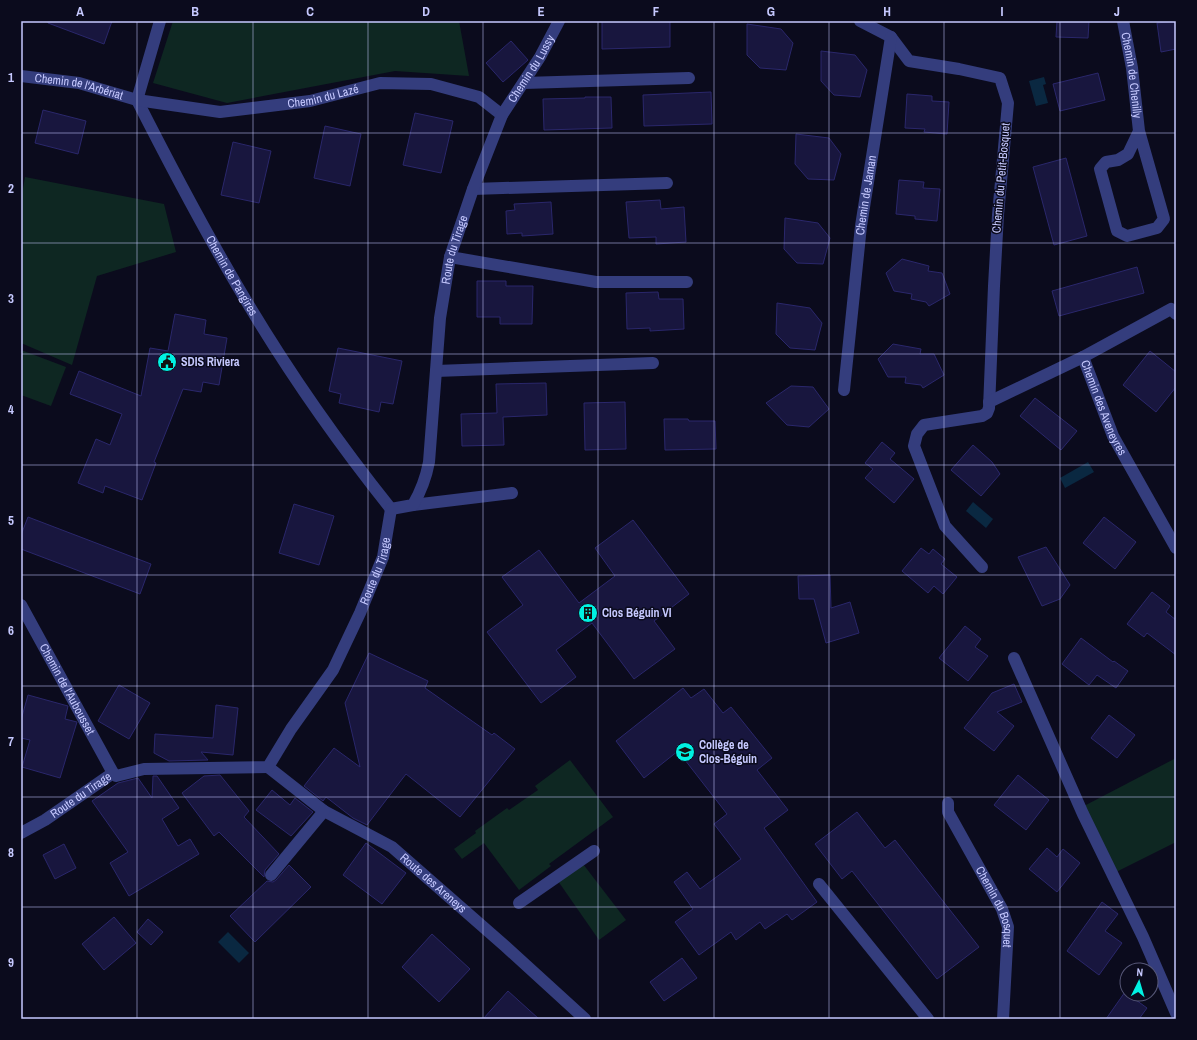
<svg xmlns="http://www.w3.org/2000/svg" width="1197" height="1040" font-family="'Archivo Narrow',sans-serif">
	<rect width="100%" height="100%" fill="#0b0b1d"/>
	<g fill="#0e2722">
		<path d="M173 21H459L469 76 395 71 227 103 153 83Z"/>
		<path d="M25 177 164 204 176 252 97 276 72 365 21 343V200Z"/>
		<path d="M21 350 66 367 51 406 21 395Z"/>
		<path d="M1176 758V842L1116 872 1084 806Z"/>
		<path d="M570 760 613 817 549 864 551 866 519 890 484 843 462 859 454 849 476 833 475 831 507 808 509 810 538 790 535 786Z"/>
		<path d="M583 864 626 920 599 940 558 881Z"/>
	</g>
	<g fill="#0a2841">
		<path d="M1044 77 1046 84 1043 85 1048 103 1036 106 1029 81Z"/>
		<path d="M1088 462 1094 472 1065 488 1060 478Z"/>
		<path d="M973 502 993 519 986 528 966 511Z"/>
		<path d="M228 932 249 953 239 963 218 942Z"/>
	</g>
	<g fill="#18163e" stroke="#2a276b">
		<path d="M48 21H112L104 44 48 23Z"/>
		<path d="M602 21H670V47L602 49Z"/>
		<path d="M1057 21H1089L1088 38 1056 37Z"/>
		<path d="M1176 21V49L1161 52 1157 23Z"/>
		<path d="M747 24 781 29 793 43 786 70 760 68 747 55Z"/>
		<path d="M511 41 528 60 503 82 486 63Z"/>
		<path d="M821 51 855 55 867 70 860 97 834 95 821 81Z"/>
		<path d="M1098 73 1105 100 1060 111 1053 84Z"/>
		<path d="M711 92 712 124 644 126 643 95Z"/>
		<path d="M907 94 932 96V101L949 102 947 134 924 132 925 129 905 128Z"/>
		<path d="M585 97H611L612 128 544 130 543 99 585 98Z"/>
		<path d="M43 110 86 121 78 154 35 143Z"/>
		<path d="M415 113 453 121 441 173 403 165Z"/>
		<path d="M325 126 361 134 350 186 314 178Z"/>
		<path d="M796 134 829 138 841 154 834 180 808 179 795 164Z"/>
		<path d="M233 142 271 151 259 203 221 195Z"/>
		<path d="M1066 158 1087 236 1054 245 1033 167Z"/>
		<path d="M899 180 924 182 923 188 940 189 937 221 915 219V216L896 214Z"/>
		<path d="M660 200 661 209 684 207 686 242 656 244V237L629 238 626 202Z"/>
		<path d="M551 202 553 234 522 236V233L507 234 506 211 515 210 514 204Z"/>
		<path d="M785 218 818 223 830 238 823 264 797 263 784 249Z"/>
		<path d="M902 259 929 266 928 271 942 273 950 294 929 306 926 302 911 299 912 294 894 291 886 273Z"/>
		<path d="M1137 267 1144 293 1059 316 1052 291Z"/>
		<path d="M477 281H506V286H533L532 324H500V317H477Z"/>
		<path d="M658 292 659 299H683L684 329 650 331V328L627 329 626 293Z"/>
		<path d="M777 303 810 308 822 323 815 350 790 348 776 334Z"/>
		<path d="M175 314 206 320 204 334 227 338 219 385 203 382 201 392 183 389 154 462 156 463 142 500 105 486 103 493 78 483 96 439 110 445 122 414 70 394 79 371 141 396 150 348 168 351Z"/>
		<path d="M893 344 921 349 920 354H934L944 375 923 388 921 385 905 383 906 377H888L878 359Z"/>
		<path d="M338 348 402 361 393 404 381 402 379 412 339 403 341 394 329 391Z"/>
		<path d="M1150 351 1176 372V387L1156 412 1123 385Z"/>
		<path d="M546 383 547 415 503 417 504 445 462 446 461 414 497 413 496 384Z"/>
		<path d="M791 386 813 387 829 409 809 427 787 425 766 403Z"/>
		<path d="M1035 398 1077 431 1061 450 1020 416Z"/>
		<path d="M625 402 626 449 585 450 584 403Z"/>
		<path d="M664 419H688L689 421H715L716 449 665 450Z"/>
		<path d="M882 442 895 453 890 459 914 479 894 503 865 478 873 469 865 463Z"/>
		<path d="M973 445 992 462 1000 474 981 496 951 470Z"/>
		<path d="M294 504 334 516 319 565 279 553Z"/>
		<path d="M28 517 151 564 140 594 21 549V535Z"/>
		<path d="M1104 517 1136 542 1115 569 1083 543Z"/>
		<path d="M633 520 689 594 654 621 675 649 634 679 592 623 556 650 576 677 541 703 487 632 523 605 502 577 539 550 579 603 615 576 595 548Z"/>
		<path d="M1046 547 1070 585 1060 599 1042 606 1018 557Z"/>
		<path d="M921 548 929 554 933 549 945 559 941 564 957 577 943 594 934 586 928 593 902 571Z"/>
		<path d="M830 575 831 608 850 602 859 633 826 643 814 599H799L798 576Z"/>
		<path d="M1152 592 1170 606 1166 612 1176 620V655L1147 633 1144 637 1127 624Z"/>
		<path d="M965 626 981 639 975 647 988 656 968 681 939 658Z"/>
		<path d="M1081 638 1113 662 1114 661 1128 671 1116 688 1097 675 1089 685 1062 664Z"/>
		<path d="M369 653 428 681 425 688 492 735 494 733 515 749 460 817 406 774 367 825 353 818 326 797 323 801 304 786 334 748 360 767 345 703Z"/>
		<path d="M1014 684 1022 702 997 712 1014 726 994 751 964 728 992 693Z"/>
		<path d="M119 685 150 703 129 739 98 721Z"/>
		<path d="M683 688 691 698 704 689 723 713 731 707 772 758 757 770 788 810 764 828 817 902 792 920 787 914 765 929 760 922 736 940 731 932 699 955 675 922 693 909 674 882 687 872 700 889 741 859 714 824 727 814 678 751 644 778 616 741Z"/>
		<path d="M28 695 68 706 65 719 77 722 60 778 22 767 30 740 21 738V720Z"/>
		<path d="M216 705 238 708 233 755 201 752 208 760 169 761 154 753 155 734 213 738Z"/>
		<path d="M1109 715 1135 735 1117 758 1091 738Z"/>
		<path d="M220 775 249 811 244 817 279 854 265 870 264 877 219 832 214 836 182 793 204 776Z"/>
		<path d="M1018 775 1049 800 1026 830 994 805Z"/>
		<path d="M153 776H157L179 808 162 819 178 846 190 839 199 854 129 896 110 863 128 852 92 801 118 783 138 778 152 798Z"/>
		<path d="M272 790 290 805 295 798 313 812 291 836 256 810Z"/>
		<path d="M857 812 885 848 895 840 979 947 937 979 852 871 842 879 815 844Z"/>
		<path d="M366 843 406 873 382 904 343 875Z"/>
		<path d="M64 844 76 868 55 879 43 855Z"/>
		<path d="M1047 848 1057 857 1063 849 1080 863 1057 892 1029 869Z"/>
		<path d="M289 865 311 887 255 942 230 916 267 881 273 882 276 880Z"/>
		<path d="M1102 902 1118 914 1105 931 1122 943 1099 975 1067 951Z"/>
		<path d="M114 917 136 943 104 970 82 944Z"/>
		<path d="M148 919 163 932 151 945 137 932Z"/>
		<path d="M432 934 470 969 439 1002 402 967Z"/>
		<path d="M682 958 697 978 664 1001 650 982Z"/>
		<path d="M508 991 539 1019H483Z"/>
		<path d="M1125 992 1147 1008 1139 1019H1106Z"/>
	</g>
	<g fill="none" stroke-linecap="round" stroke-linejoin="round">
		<g stroke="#343d7d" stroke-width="12">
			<path id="s1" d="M160 21 137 100C169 163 202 226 238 287 283 364 335 439 391 509"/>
			<path d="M860 21 891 37 909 61 959 69 1000 78 1008 103 998 215 994 286 989 408 987 413 982 416 924 425 917 434 914 446 945 526 982 567"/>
			<path id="s2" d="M1123 21 1132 68 1139 131 1164 219 1157 228 1127 236 1117 231 1100 169 1106 162 1118 160 1128 154 1139 131"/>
			<path id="s3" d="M21 76 79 83 137 100 220 112 310 101 380 83 431 84 479 97 502 115"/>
			<path d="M524 83 689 78"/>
			<path d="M473 189 667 183"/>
			<path d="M450 257 596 282H687"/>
			<path d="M1083 357 1171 309 1176 314"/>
			<path d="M436 371 653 363"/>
			<path id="s4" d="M844 390 861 226 891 37"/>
			<path id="s5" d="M989 402 1083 357 1113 436 1176 548"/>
			<path d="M413 505 512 493"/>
			<path id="s6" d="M21 605 113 773"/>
			<path d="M1014 658 1083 814 1143 937 1176 1013"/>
			<path id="s7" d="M268 767 324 811 392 847 505 946 585 1019"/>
			<path id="s8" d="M948 803V812L1002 909 1008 927 1003 1019"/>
			<path id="s9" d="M21 833 45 820 113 773 116 776 144 769 268 767 291 729 333 670 360 613 383 557 391 509 413 505C421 491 426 478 429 462L440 318 450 257 473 189 502 115 540 57 559 21"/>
			<path d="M271 875 324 811"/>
			<path d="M819 884 928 1019"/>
			<path d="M519 903 594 851"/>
		</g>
	</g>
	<path fill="none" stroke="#c6c9ff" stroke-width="1" stroke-opacity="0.55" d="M137 21V1019M253 21V1019M368 21V1019M483 21V1019M598 21V1019M714 21V1019M829 21V1019M944 21V1019M1060 21V1019M21 133H1176M21 243H1176M21 354H1176M21 465H1176M21 575H1176M21 686H1176M21 797H1176M21 907H1176"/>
	<defs>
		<symbol id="civic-disc" viewBox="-11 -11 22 22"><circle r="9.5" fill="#00f1e2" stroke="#0b0b1d"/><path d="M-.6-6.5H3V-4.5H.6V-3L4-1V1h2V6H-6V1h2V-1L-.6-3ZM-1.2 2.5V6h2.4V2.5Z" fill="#111"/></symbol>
		<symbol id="building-disc" viewBox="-11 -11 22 22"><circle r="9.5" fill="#00f1e2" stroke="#0b0b1d"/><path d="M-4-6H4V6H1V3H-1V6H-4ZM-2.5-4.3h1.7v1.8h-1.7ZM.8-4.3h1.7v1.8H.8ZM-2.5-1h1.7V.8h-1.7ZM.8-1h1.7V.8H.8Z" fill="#111"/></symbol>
		<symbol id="school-disc" viewBox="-11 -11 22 22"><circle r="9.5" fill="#00f1e2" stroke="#0b0b1d"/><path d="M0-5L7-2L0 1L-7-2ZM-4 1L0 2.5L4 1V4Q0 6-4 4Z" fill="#111"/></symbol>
	</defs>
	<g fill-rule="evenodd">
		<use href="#civic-disc" x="156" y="351" width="22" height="22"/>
		<use href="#building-disc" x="577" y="602" width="22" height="22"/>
		<use href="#school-disc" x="674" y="741" width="22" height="22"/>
	</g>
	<g text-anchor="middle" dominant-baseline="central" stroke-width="3" stroke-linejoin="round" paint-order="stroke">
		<g font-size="12" fill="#c6c9ff" stroke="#0b0b1d">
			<text stroke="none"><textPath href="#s9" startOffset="1037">Chemin du Lussy</textPath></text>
			<text stroke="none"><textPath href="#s2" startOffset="55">Chemin de Chenilly</textPath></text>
			<text stroke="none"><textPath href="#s3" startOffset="59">Chemin de l'Arbériat</textPath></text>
			<text stroke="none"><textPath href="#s3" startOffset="307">Chemin du Lazé</textPath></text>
			<text transform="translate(1001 178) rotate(-85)">Chemin du Petit-Bosquet</text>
			<text stroke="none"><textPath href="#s4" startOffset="196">Chemin de Jaman</textPath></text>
			<text stroke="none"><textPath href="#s9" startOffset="839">Route du Tirage</textPath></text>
			<text stroke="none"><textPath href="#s1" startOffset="282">Chemin de Pangires</textPath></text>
			<text stroke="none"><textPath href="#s5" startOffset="159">Chemin des Aveneyres</textPath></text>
			<text stroke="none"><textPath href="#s9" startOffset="492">Route du Tirage</textPath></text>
			<text stroke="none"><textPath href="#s6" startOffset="96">Chemin de l'Aubousset</textPath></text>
			<text stroke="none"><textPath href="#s9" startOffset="71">Route du Tirage</textPath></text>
			<text stroke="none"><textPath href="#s7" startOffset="203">Route des Areneys</textPath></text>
			<text stroke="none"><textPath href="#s8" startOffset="116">Chemin du Bosquet</textPath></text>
		</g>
		<g font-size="12" font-weight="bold" fill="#c6c9ff" stroke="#0b0b1d" text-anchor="start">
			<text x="181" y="362">SDIS Riviera</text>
			<text x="602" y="613">Clos Béguin VI</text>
			<text x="699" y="745">Collège de<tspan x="699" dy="14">Clos-Béguin</tspan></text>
		</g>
	</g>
	<rect width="1197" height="1040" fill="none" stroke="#0b0b1d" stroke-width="44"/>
	<g transform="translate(1139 982) rotate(5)"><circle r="19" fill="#0b0b1d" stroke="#565777"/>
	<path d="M0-3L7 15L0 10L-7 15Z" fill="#00f1e2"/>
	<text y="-6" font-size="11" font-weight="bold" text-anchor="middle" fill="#c6c9ff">N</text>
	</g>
	<rect x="22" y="22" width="1153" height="996" fill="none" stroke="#c6c9ff" stroke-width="1.5"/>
	<g font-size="13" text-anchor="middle" font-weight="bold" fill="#c6c9ff">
		<text x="80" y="16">A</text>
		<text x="195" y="16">B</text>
		<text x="310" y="16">C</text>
		<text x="426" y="16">D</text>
		<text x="541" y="16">E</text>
		<text x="656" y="16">F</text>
		<text x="771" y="16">G</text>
		<text x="887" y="16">H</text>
		<text x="1002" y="16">I</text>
		<text x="1117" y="16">J</text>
		<text x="11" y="82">1</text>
		<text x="11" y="193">2</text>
		<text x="11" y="303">3</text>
		<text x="11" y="414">4</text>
		<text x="11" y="525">5</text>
		<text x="11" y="635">6</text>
		<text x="11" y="746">7</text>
		<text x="11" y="857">8</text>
		<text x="11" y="967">9</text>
	</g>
</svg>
